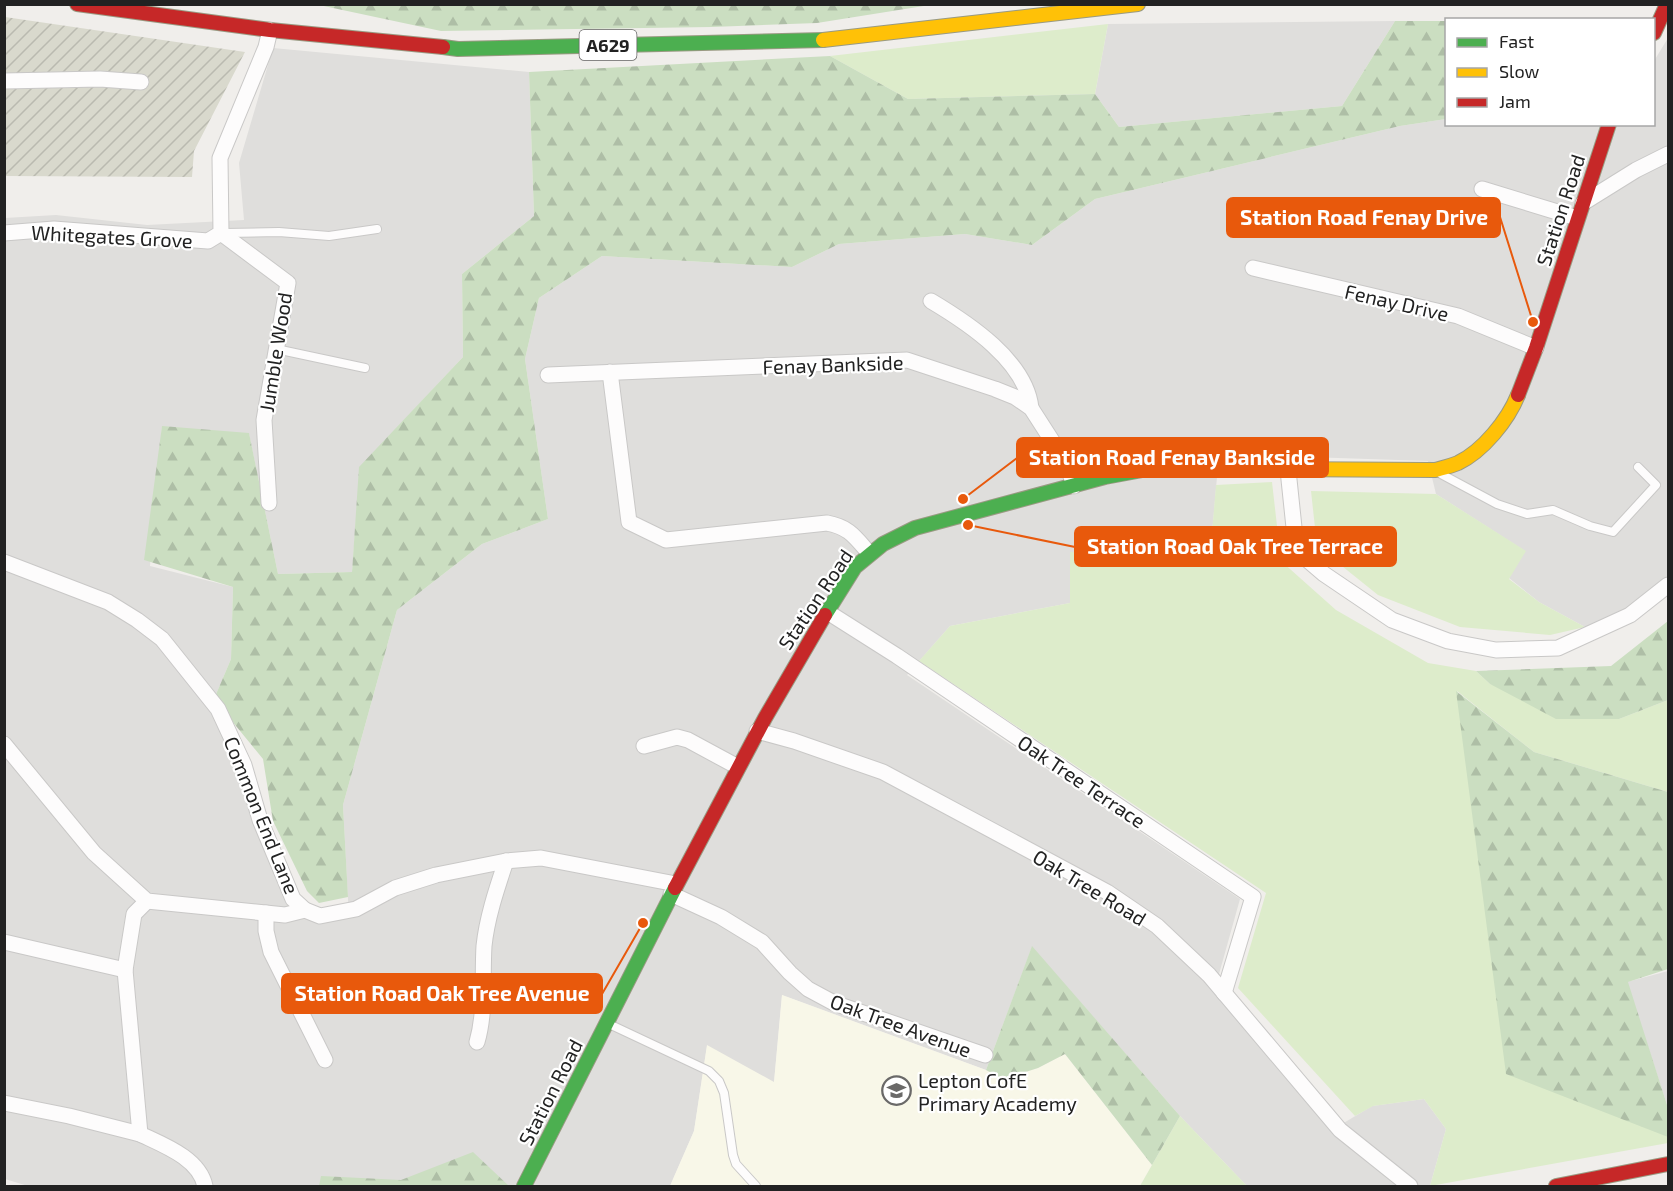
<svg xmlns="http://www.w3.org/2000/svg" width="1673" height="1191" font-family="'Exo 2',sans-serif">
	<defs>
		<pattern id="construction-furrows" width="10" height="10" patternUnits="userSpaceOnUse" patternTransform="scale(1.5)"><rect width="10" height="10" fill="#d9d9cd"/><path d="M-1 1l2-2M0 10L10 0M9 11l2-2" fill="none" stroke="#babab0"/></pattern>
		<pattern id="forest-firs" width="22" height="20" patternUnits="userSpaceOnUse" patternTransform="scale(1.5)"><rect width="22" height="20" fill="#cbdec1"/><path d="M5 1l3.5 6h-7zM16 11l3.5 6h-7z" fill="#aebea6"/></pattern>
	</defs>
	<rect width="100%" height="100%" fill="#f0eeeb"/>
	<g fill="#dfdedc">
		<path d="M1395 21 1342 106 1119 127 1095 94 1108 24Z"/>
		<path d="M1668 38V579L1629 609 1585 627 1539 602 1509 578 1525 551 1436 494 1428 461 1219 454 1210 557 1070 553V603L950 626 907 675 1240 899 1214 992 1332 1130 1372 1106 1424 1099 1446 1129 1430 1186H1247L1180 1116 1032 947 986 1070 782 995 774 1083 707 1046 694 1131 670 1186H28L5 1179V218L56 215 147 225 244 220 239 163 273 48 529 72 534 216 462 274 463 357 360 467 352 572 278 574 249 434 162 427 150 566 233 587 231 659 214 699 239 769 251 819 287 898 318 924 349 918 343 805 397 610 482 544 548 519 525 359 539 298 602 256 792 267 839 244 965 234 1032 245 1095 199 1400 126 1446 119V124H1654V61Z"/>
		<path d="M1668 971V1108L1627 982Z"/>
	</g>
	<path fill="#f8f7e8" d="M782 995 986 1070 1003 1079 1038 1068 1065 1054 1152 1165 1140 1186H670L694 1131 707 1045 774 1082Z"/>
	<path fill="url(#construction-furrows)" d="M5 17 245 52 194 151 192 177 5 176Z"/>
	<g fill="#ddeccb">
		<path d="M1108 24 1095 94 908 99 830 56Z"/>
		<path d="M1272 482 1281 561 1336 610 1428 663 1476 671 1490 684 1619 719 1668 700V792L1534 752 1457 691 1668 1137V1143L1430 1186 1446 1129 1424 1099 1373 1106 1355 1116 1238 988 1266 893 919 661 950 626 1070 603V552L1210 557 1216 485Z"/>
		<path d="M1311 491 1436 494 1526 551 1509 579 1539 602 1585 627 1550 635 1460 627 1378 595 1317 546Z"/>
		<path d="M1180 1116 1247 1186H1140Z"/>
	</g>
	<g fill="url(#forest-firs)">
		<path d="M319 5H930L817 23 712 27 441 31Z"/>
		<path d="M1395 21H1446V119L1400 126 1095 199 1032 245 965 234 839 244 792 267 602 256 539 298 525 359 548 519 482 544 397 610 343 805 348 897 319 903 307 891 273 821 263 759 214 699 231 659 233 587 144 560 162 426 249 433 278 574 352 572 359 467 463 357 462 274 534 216 529 72 830 56 908 99 1095 94 1119 127 1342 106Z"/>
		<path d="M1668 621V700L1619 719H1556L1490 684 1476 671 1611 666Z"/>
		<path d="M1456 691 1534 752 1668 792V969L1628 982 1668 1108V1137L1506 1074Z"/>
		<path d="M1032 946 1180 1116 1152 1165 1065 1054 1038 1068 1003 1079 986 1070Z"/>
		<path d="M473 1152 509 1186H319L321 1176 401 1180Z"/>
	</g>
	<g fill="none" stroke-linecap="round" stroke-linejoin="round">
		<defs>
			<g id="lane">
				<path d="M225 233 279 232 329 236 377 229"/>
				<path d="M276 349 365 368"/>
				<path d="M1441 474 1497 504 1527 514 1553 510 1590 526 1613 532 1656 485 1638 467"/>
				<path d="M609 1024 709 1071 719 1081 724 1093 733 1155 736 1164 756 1186"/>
			</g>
			<g id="street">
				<path d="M4 81 100 79 141 82"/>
				<path d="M1482 189 1577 218"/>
				<path d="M1583 203 1636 170 1668 154"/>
				<path d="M4 233 54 229 208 241 221 233 220 158 266 47 270 30"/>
				<path d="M221 233 288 283 264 420 269 503"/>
				<path d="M1253 268 1458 316 1536 348"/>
				<path d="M931 301C968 323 1026 361 1031 408"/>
				<path d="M610 372 629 522 666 540 827 523C849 527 855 537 869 553"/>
				<path d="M548 375 907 360 995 389 1015 397 1031 408 1067 464 1074 486"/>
				<path d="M1288 470 1295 537 1303 556 1324 574 1392 620 1448 641 1496 650 1558 648 1630 615 1668 585"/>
				<path d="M4 562 108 602 137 620 162 639 218 709 244 765 260 820 278 863 293 899 305 910 320 916 356 909 395 888 436 875 506 861 541 858 676 884"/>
				<path d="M826 611 897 656 1253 897 1224 993"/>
				<path d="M757 731 794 741 883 772 1107 892 1157 926 1209 975 1340 1130 1410 1186"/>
				<path d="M4 744 94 853 147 901 285 915 305 910"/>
				<path d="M644 746 677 737 688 740 738 767"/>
				<path d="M671 894 721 917 762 942 790 973 808 989 834 1003 985 1055"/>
				<path d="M147 901 134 914 125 970 140 1134C163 1145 199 1158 205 1186"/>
				<path d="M266 913V931L271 952 325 1060"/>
				<path d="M4 942 125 970"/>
				<path d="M477 1042C486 1011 482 978 484 946 487 917 497 888 506 861"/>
				<path d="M4 1103 69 1116 140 1134"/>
			</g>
			<g id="fast">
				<path d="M443 47 458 49 823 40"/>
				<path d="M825 615 855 567 883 544 915 528 1105 477 1148 469H1268"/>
				<path d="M524 1186 675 888"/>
			</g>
			<g id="slow">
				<path d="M823 40 1138 4"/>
				<path d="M1268 469 1435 470C1442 468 1451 466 1458 463 1483 451 1508 420 1518 395"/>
			</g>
			<g id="jam">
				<path d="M77 4 270 30 443 47"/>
				<path d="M1654 33 1667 4"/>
				<path d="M1518 395 1536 348 1609 124"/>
				<path d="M675 888 765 718 825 615"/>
				<path d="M1556 1186 1668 1164"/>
			</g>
		</defs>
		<use href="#lane" stroke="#c9c8c7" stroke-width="10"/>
		<use href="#street" stroke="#c9c8c7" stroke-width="17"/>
		<use href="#fast" stroke="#999a82" stroke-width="16"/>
		<use href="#slow" stroke="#999a82" stroke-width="16"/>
		<use href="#jam" stroke="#999a82" stroke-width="16"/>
		<use href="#lane" stroke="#fdfcfc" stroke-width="8"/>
		<use href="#street" stroke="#fdfcfc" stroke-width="15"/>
		<use href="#fast" stroke="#4caf50" stroke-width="14"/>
		<use href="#slow" stroke="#ffc107" stroke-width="14"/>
		<use href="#jam" stroke="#c62828" stroke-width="14"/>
	</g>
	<defs>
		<symbol id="school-ring" viewBox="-11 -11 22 22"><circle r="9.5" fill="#fff" stroke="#6a6968" stroke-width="1.5"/><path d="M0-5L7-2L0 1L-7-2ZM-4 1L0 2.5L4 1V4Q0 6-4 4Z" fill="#6a6968"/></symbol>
	</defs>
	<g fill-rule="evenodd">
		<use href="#school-ring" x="880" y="1074" width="33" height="33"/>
	</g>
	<g text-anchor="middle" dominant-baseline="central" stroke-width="4.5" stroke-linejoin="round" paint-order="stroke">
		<rect fill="#fff" stroke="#646464" stroke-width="1.5" x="579.5" y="30" width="57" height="30" rx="4.5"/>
		<g font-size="18" font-weight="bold" fill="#222">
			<text x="608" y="45">A629</text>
		</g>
		<g font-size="20" fill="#222" stroke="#fff">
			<text transform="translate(1560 210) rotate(-72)">Station Road</text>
			<text transform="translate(112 236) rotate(3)">Whitegates Grove</text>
			<text transform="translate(1397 302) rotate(13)">Fenay Drive</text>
			<text transform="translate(275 352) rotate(-81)">Jumble Wood</text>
			<text transform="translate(833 364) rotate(-2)">Fenay Bankside</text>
			<text transform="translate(815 599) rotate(-56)">Station Road</text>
			<text transform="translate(1082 781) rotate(34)">Oak Tree Terrace</text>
			<text transform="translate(262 815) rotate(68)">Common End Lane</text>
			<text transform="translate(1090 887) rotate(31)">Oak Tree Road</text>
			<text transform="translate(901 1025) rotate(20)">Oak Tree Avenue</text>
			<text transform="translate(550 1092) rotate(-63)">Station Road</text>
		</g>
		<g font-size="20" fill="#222" stroke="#fff" text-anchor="start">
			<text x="918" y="1080">Lepton CofE<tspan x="918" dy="23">Primary Academy</tspan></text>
		</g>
	</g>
	<path fill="none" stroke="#e8590c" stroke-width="2" d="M1533 322L1500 217M963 499L1017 458M968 525L1075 547M643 923L602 994"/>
	<g fill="#e8590c" stroke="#fff" stroke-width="2">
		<circle cx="1533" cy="322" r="6"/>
		<circle cx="963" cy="499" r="6"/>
		<circle cx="968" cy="525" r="6"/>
		<circle cx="643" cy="923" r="6"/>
	</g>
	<g fill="#e8590c" stroke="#e8590c" stroke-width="2">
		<rect x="1227" y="198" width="273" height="39" rx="6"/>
		<rect x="1017" y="438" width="311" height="39" rx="6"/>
		<rect x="1075" y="527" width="321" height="39" rx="6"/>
		<rect x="282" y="974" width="320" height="39" rx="6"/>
	</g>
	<g font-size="21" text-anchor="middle" font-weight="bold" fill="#fff">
		<text x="1364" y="225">Station Road Fenay Drive</text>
		<text x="1172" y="465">Station Road Fenay Bankside</text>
		<text x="1235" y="554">Station Road Oak Tree Terrace</text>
		<text x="442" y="1001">Station Road Oak Tree Avenue</text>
	</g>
	<rect width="1673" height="1191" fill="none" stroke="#222222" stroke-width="12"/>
	<rect x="1445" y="18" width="210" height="108" fill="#ffffff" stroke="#a7a7a7" stroke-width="1.5"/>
	<rect x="1457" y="38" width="30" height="9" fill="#4caf50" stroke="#a7a7a7" stroke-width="1.5"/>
	<text x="1499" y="48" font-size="18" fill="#222222">Fast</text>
	<rect x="1457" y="68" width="30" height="9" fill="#ffc107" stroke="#a7a7a7" stroke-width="1.5"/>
	<text x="1499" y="78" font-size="18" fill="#222222">Slow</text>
	<rect x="1457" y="98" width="30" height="9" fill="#c62828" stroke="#a7a7a7" stroke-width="1.5"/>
	<text x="1499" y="108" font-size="18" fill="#222222">Jam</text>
</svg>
